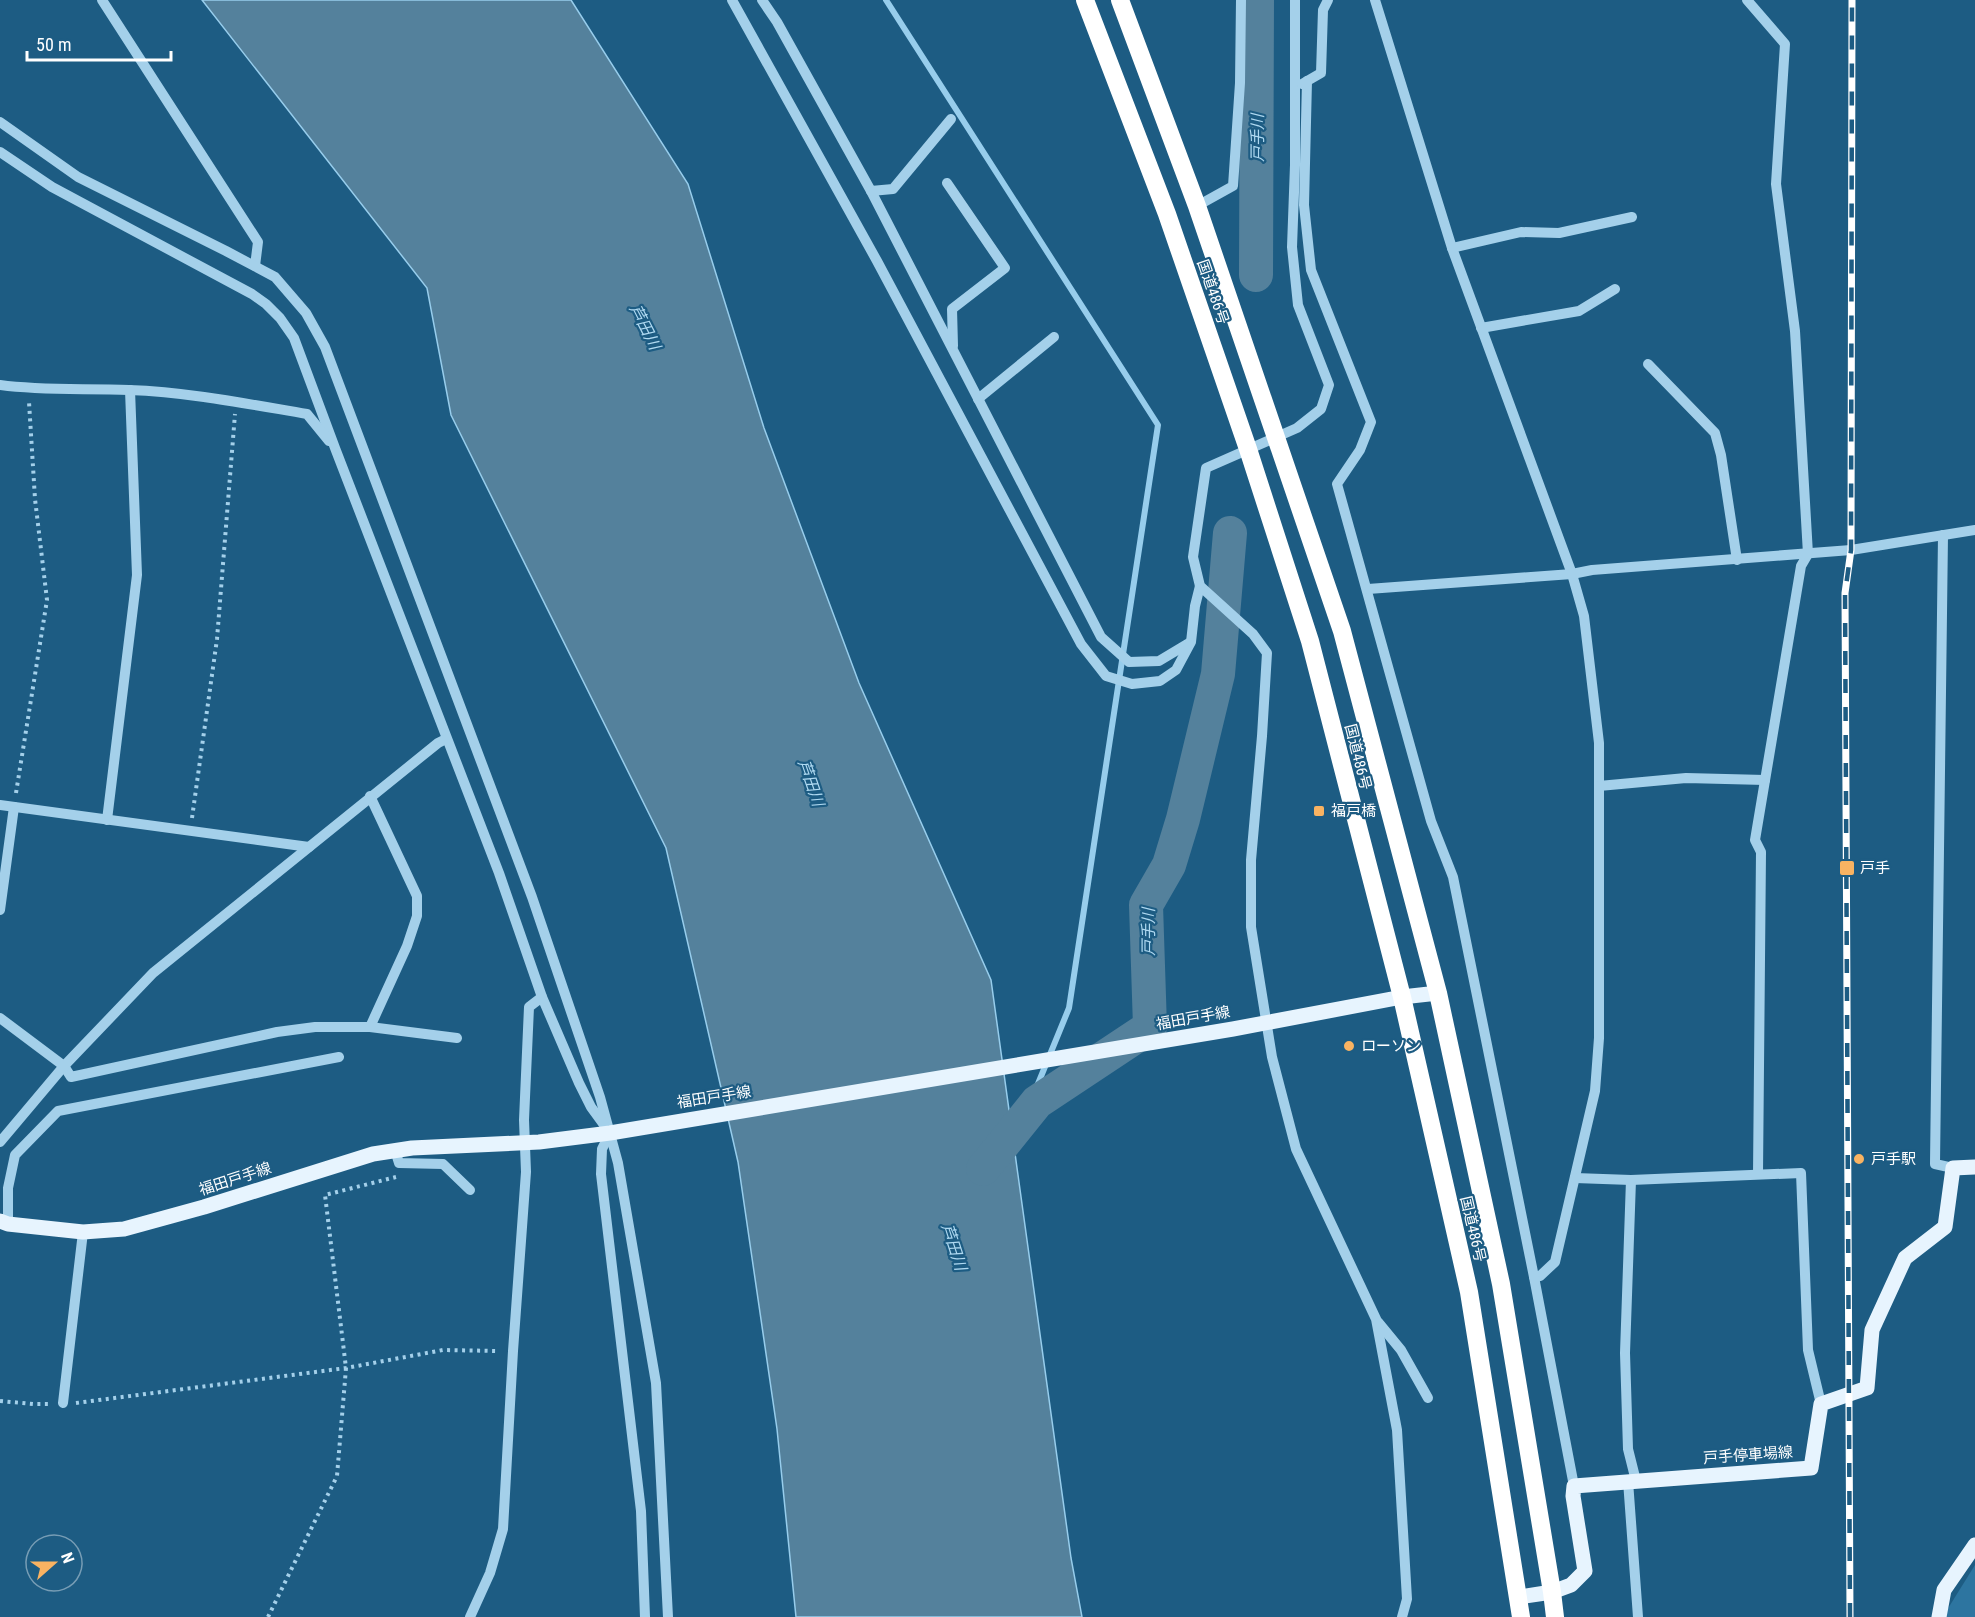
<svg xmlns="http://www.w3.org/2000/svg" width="1975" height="1617" font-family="'Roboto Condensed','Noto Sans JP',sans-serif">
	<rect width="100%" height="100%" fill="#1d5c83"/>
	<path fill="#2d75a0" d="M1975 1565V1617H1946L1947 1610Z"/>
	<path fill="#54819c" stroke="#97cdec" stroke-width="1.5" d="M202 0H571L688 184 764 428 859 683 991 980 1071 1558 1082 1617H796L777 1429 738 1162 666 848 451 415 427 288Z"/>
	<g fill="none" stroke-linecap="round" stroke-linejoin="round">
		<path stroke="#97cdec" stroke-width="6" d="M886 0 1158 425 1069 1008 1033 1096 1008 1130"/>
		<g stroke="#54819c" stroke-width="34">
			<path d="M1256 275 1257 0"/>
			<path d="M983 1169 1037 1102 1150 1027 1146 905 1169 865 1183 819 1218 674 1230 533"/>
		</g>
		<g stroke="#a4d0ea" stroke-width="4" stroke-dasharray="3 4.5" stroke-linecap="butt">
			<path d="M16 793 47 600 35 499 29 402"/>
			<path d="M192 818 217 639 235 414"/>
			<path d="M0 1401 33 1404H50"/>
			<path d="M76 1403 346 1368 443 1350 499 1351"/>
			<path d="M268 1617 337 1476 346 1368 325 1195 396 1177"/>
		</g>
		<g stroke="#a4d0ea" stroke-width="10">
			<path d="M102 0 258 242 255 266"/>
			<path d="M732 0 877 261 1081 644 1106 676 1132 684 1160 681 1176 670 1191 642 1195 606 1200 586"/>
			<path d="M762 0 777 22 871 191 1101 637 1129 662 1159 661 1189 643"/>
			<path d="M1295 0V165L1292 247 1298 305 1329 385 1321 409 1297 428 1206 468 1193 557 1200 586 1253 634 1267 653 1262 736 1251 860V927L1272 1057 1296 1149 1376 1319 1397 1430 1407 1599 1402 1617"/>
			<path d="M1375 0 1452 248 1572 574 1584 616 1599 743V1038L1595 1091 1555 1262 1540 1276 1534 1277"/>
			<path d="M1747 0 1785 44 1776 184 1795 331 1808 554 1801 566 1755 840 1761 852 1758 1174"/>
			<path d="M1307 81 1304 205 1311 270 1371 422 1360 450 1337 484 1431 821 1453 877 1534 1277 1574 1486"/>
			<path d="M1302 84 1321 73 1323 10 1328 0"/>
			<path d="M0 122 78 177 226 251 275 277 306 313 325 347 532 897 600 1097 618 1163 656 1383 668 1617"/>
			<path d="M0 152 52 187 252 294 266 304 280 318 294 338 335 448 499 873 542 997 579 1083 591 1107 610 1133 602 1149 601 1174 641 1511 645 1617"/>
			<path d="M947 183 1005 268 952 309 953 346"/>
			<path d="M871 191 893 189 951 119"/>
			<path d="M1197 206 1233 186 1240 83 1241 0"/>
			<path d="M1452 248 1521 232 1559 233 1632 217"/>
			<path d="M1481 328 1579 311 1615 289"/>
			<path d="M1648 364 1715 433 1721 455 1737 560"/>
			<path d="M0 385C43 391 86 388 129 390 188 392 248 404 307 414L329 441"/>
			<path d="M978 399 1054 337"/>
			<path d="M1943 535 1935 1164 1953 1168"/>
			<path d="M1368 589 1572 574 1592 570 1851 550 1975 530"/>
			<path d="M1599 786 1686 778 1765 780"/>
			<path d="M0 805 309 847"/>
			<path d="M107 820 137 575 130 390"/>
			<path d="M0 910 14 807"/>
			<path d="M0 1018 64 1066 71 1077 277 1032 315 1027H370L457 1038"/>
			<path d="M370 1027 407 946 417 916V896L370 796"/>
			<path d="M0 1142 64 1066 153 973 438 743 446 739"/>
			<path d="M395 1150 399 1163 443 1164 470 1190"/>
			<path d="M1575 1178 1631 1180 1801 1173 1808 1350 1821 1404"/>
			<path d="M1631 1180 1625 1353 1628 1449 1636 1481"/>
			<path d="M8 1224V1188L15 1155 58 1111 339 1057"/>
			<path d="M1378 1322 1401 1350 1428 1398"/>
			<path d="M63 1403 83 1232"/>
			<path d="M1628 1481 1638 1617"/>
			<path d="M470 1617 490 1573 503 1529 513 1351 526 1172 524 1120 529 1007 542 997"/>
		</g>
		<g stroke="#e7f4fe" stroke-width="15">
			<path d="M0 1221 8 1224 83 1232 124 1229 204 1207 373 1154 412 1148 539 1142 610 1133 1233 1029 1402 997 1438 993"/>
			<path d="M1519 1597 1552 1592 1571 1585 1585 1571 1573 1496 1574 1486 1811 1468 1821 1404 1867 1388 1872 1330 1905 1258 1945 1227 1953 1168 1975 1167"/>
			<path d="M1939 1617 1944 1590 1975 1545"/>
		</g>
		<g stroke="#fff" stroke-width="18">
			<path d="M1085 0 1167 214 1248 449 1310 641 1402 997 1469 1292 1521 1617"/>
			<path d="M1120 0 1197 206 1342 631 1438 993 1501 1284 1552 1592 1555 1617"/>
		</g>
		<defs>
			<path id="rail" d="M1850 1617 1845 593 1851 550 1852 0"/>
		</defs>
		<use href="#rail" stroke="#fff" stroke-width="7"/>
		<use href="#rail" stroke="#1d5c83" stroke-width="4.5" stroke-dasharray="14" stroke-linecap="butt"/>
	</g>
	<g fill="#f9b362" stroke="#1d5c83" stroke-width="2">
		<rect x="1313" y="805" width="12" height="12" rx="3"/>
		<rect x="1839" y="860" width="16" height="16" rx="3"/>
		<circle cx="1349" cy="1046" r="6"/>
		<circle cx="1859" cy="1159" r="6"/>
	</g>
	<g text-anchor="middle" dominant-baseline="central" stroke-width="4.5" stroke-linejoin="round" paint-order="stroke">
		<g font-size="15" fill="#fff" stroke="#1d5c83">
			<text transform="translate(1213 292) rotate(71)">国道486号</text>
			<text transform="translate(1358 757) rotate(76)">国道486号</text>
			<text transform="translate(1193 1018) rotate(-10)">福田戸手線</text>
			<text transform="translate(714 1097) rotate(-9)">福田戸手線</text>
			<text transform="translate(235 1179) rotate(-18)">福田戸手線</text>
			<text transform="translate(1473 1229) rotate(77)">国道486号</text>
			<text transform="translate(1748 1455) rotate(-4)">戸手停車場線</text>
		</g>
		<g font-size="15" fill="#fff" stroke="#1d5c83" text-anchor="start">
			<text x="1331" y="811">福戸橋</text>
			<text x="1860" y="868">戸手</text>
			<text x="1361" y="1046">ローソン</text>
			<text x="1871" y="1159">戸手駅</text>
		</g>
		<g font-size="16" font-style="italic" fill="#afd9f1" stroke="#1d5c83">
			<text transform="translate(1257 138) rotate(-90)">戸手川</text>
			<text transform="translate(645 327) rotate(63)">芦田川</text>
			<text transform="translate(811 783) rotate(71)">芦田川</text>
			<text transform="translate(1148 932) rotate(-90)">戸手川</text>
			<text transform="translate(954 1247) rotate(72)">芦田川</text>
		</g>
	</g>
	<g transform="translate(54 1563) rotate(69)"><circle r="28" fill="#1d5c83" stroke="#779db5" stroke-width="1.5"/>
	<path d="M0-4.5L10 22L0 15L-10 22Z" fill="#f9b362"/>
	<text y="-9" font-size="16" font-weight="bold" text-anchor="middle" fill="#ffffff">N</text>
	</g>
	<path d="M27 51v9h144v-9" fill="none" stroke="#ffffff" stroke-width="3"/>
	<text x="36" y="51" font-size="18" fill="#ffffff" stroke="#1d5c83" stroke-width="4.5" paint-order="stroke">50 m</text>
</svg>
